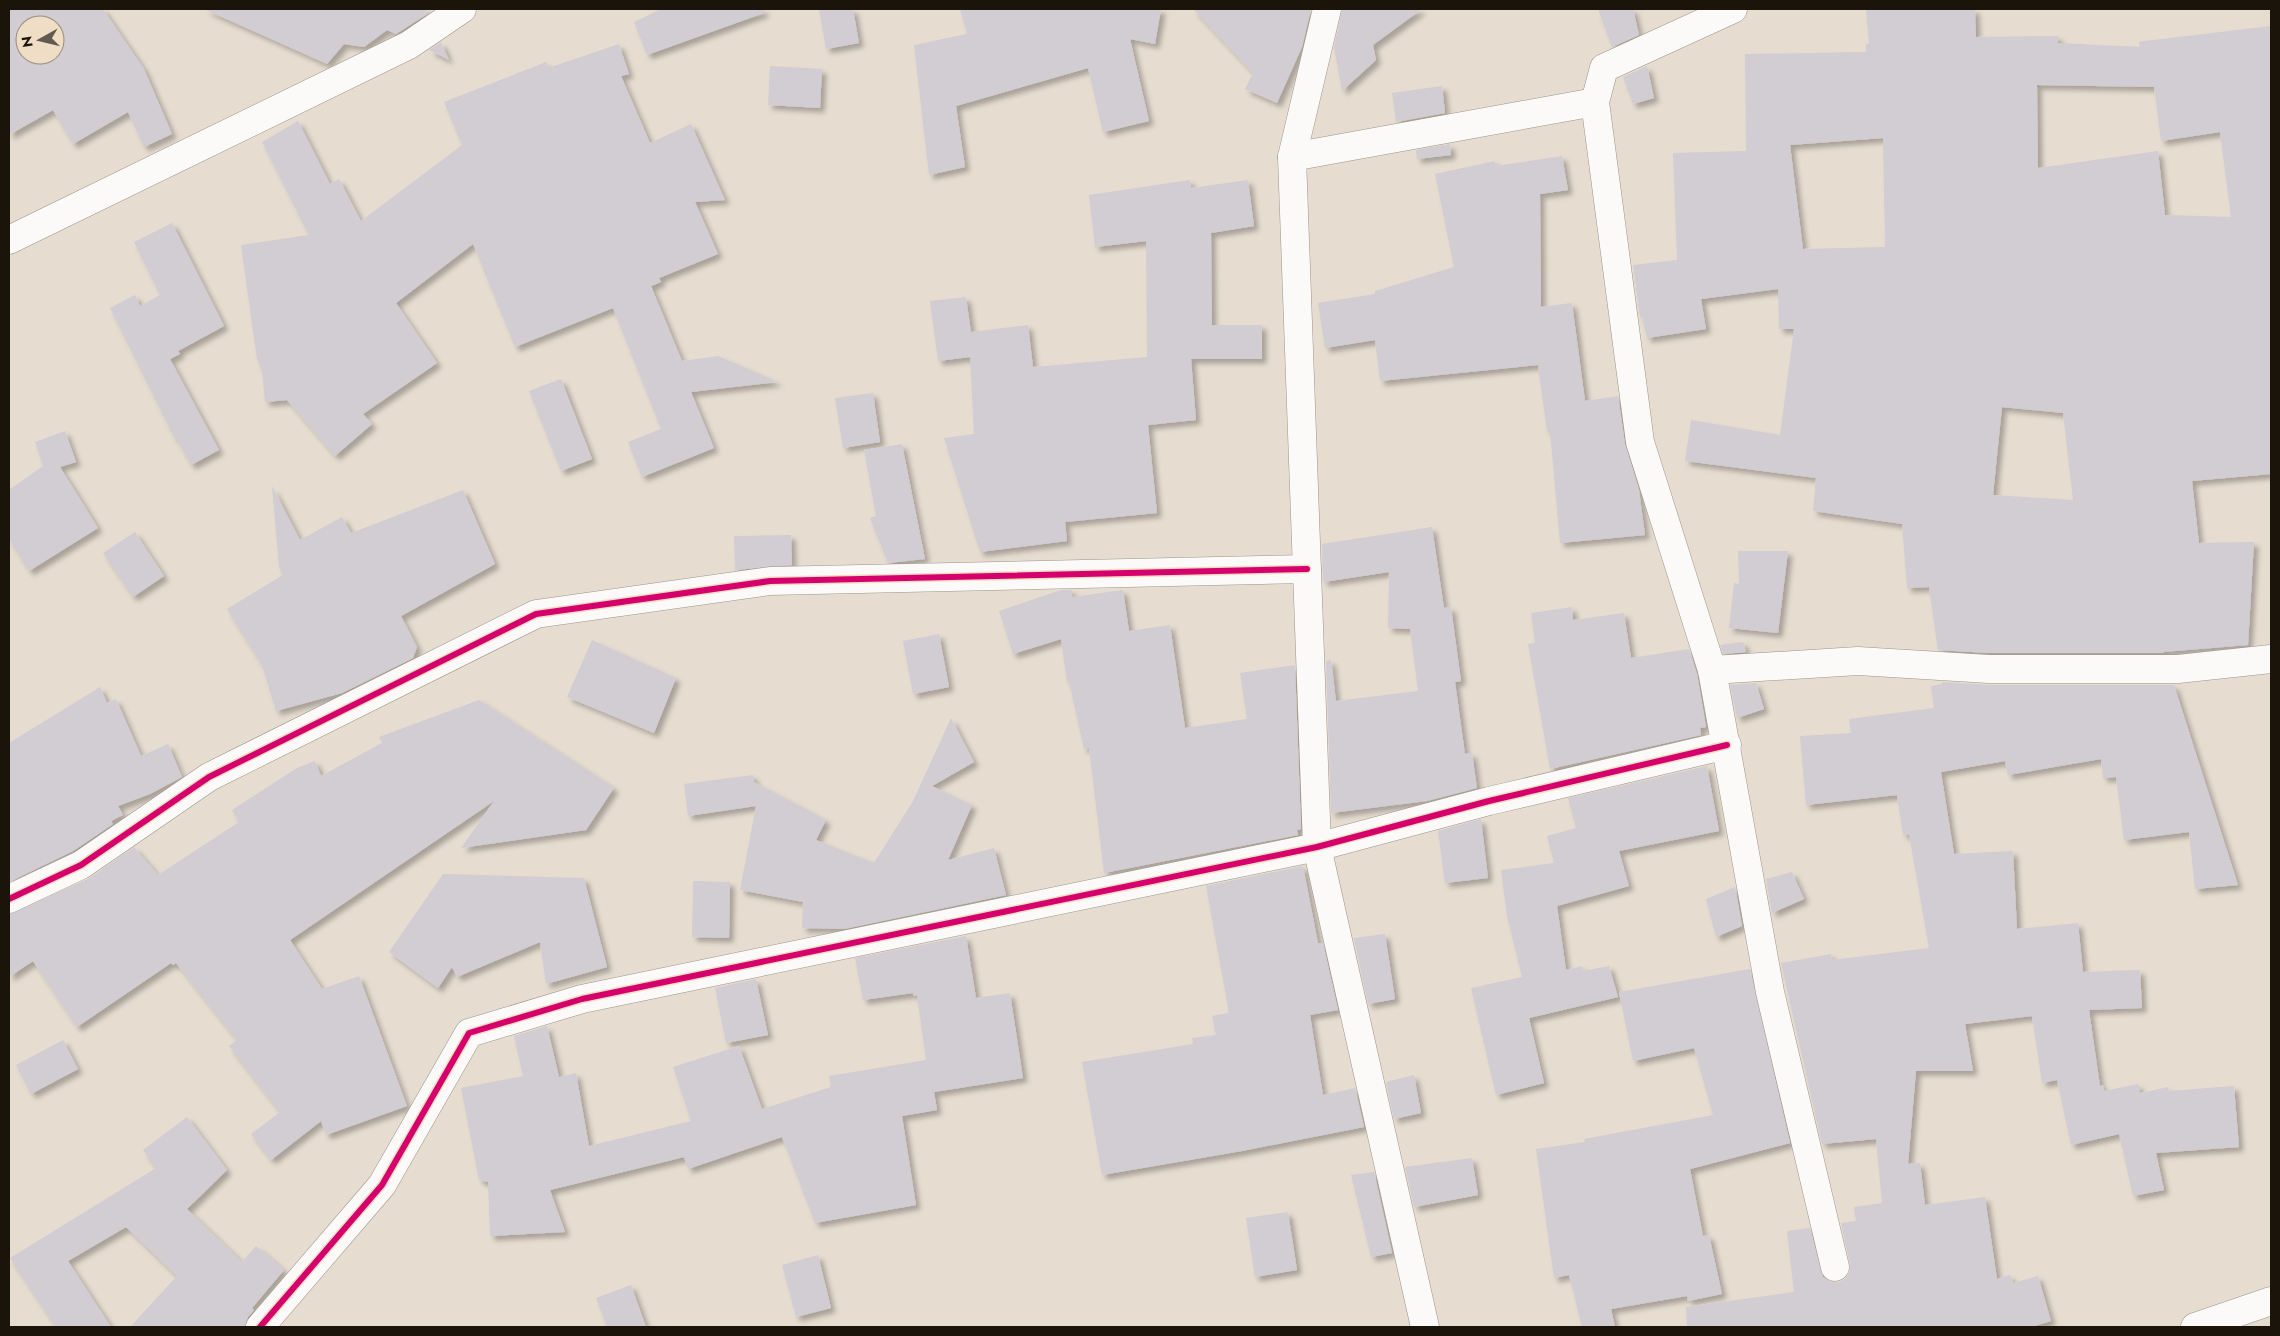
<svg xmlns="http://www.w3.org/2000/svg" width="2280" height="1336" font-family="Jost,sans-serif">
	<defs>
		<filter id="shadow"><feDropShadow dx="4.5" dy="4.5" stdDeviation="2.5" flood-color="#0004"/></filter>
	</defs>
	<rect width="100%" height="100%" fill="#e6dcd0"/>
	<g fill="#d2ccd3" fill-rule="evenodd" filter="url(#shadow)">
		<path d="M9 9H103L144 69 172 134 144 147 128 112 73 144 53 110 9 135ZM25 25H55V55H25Z"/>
		<path d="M204 9H425L427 14 396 34 387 30 364 47 344 44 327 64Z"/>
		<path d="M661 9H763L764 13 647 55 634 22Z"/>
		<path d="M819 9H853L859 43 826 49Z"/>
		<path d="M960 9H1161L1155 44 1130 39 1149 121 1103 132 1088 68 956 106 965 167 929 175 914 45 967 34Z"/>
		<path d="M1193 9H1311L1302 47 1277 103 1245 89 1253 73Z"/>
		<path d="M1342 9H1422L1373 45 1376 60 1342 91 1334 47Z"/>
		<path d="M1598 9H1633L1639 35 1612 47Z"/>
		<path d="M1866 9H1975L1976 37 2058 36V43L2140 47 2139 42 2145 41 2271 26V474L2192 481 2199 543 2254 542 2248 645 2163 652 2164 653H1989L1938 650 1929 587 1907 588 1902 524 1813 511 1816 478 1685 461 1691 420 1780 435 1794 329H1779L1778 289 1701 299 1706 329 1647 338 1642 317H1640L1633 265 1677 260 1673 153 1746 151 1745 54 1866 52V44H1869ZM2037 85 2154 87 2161 141 2220 132 2231 217 2165 215 2158 151 2038 168ZM1883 138 1885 247 1803 249 1790 145ZM2002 407 2063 413 2073 500 1993 495Z"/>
		<path d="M441 42 449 60 429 50Z"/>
		<path d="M619 44 629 74 621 76 650 143 691 124 725 200 695 202 718 254 659 278 661 282 651 286 682 361 718 356 778 382 691 392 714 448 642 477 628 442 661 429 613 308 515 347 473 244 396 303 437 363 363 414 372 424 335 456 287 400 265 402 262 371 257 359 241 245 309 235 262 142 298 121 330 184 339 179 361 221 462 145 444 102 546 62 548 68Z"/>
		<path d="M770 66 822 69 820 108 768 105Z"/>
		<path d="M1647 66 1654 98 1633 104 1623 77Z"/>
		<path d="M1442 86 1445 113 1396 122 1392 93Z"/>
		<path d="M1450 144 1451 155 1417 159 1416 150Z"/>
		<path d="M1562 156 1568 190 1540 194 1541 307 1572 303 1585 401 1618 396 1625 444 1639 490 1645 535 1560 543 1550 431H1547L1538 365 1380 381 1375 340 1325 348 1318 303 1375 294V291L1454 267 1435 174 1495 161 1496 166Z"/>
		<path d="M1190 180 1191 188 1248 180 1254 226 1211 233 1212 325H1262V359H1191L1196 420 1148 425 1157 513 1065 522 1067 541 980 552 944 438 974 434 970 357 938 361 930 301 966 297 971 332 1028 325 1033 367 1147 357 1146 241 1095 247 1089 195Z"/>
		<path d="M172 223 224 326 178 351 180 354 170 359 219 450 191 465 176 438 175 439 110 308 135 295 140 306 160 295 134 242Z"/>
		<path d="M561 379 592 459 561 471 529 391Z"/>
		<path d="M873 393 880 442 843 448 835 398Z"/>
		<path d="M65 431 76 462 60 467 98 528 29 571 9 539V490L43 466 35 442Z"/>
		<path d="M902 444 925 559 888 563 870 518 876 516 864 450Z"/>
		<path d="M272 486 300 540 342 517 351 533 463 490 495 564 401 616 417 647 413 658 342 693 276 711 262 665 227 609 283 575 279 567Z"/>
		<path d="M1432 527 1444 608 1451 607 1461 681 1455 682 1465 754 1472 753 1477 788 1427 801 1331 813 1326 661 1331 660 1336 701 1418 691 1410 629 1388 628 1389 572 1323 582 1322 544Z"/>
		<path d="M135 532 164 576 133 597 103 553Z"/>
		<path d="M791 535 792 565 735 570 734 536Z"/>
		<path d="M1738 551H1788L1778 633 1729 628 1734 583 1739 584Z"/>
		<path d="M1061 590H1072V597L1123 590 1129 631 1170 625 1185 728 1247 719 1240 673 1295 665 1301 829 1297 830 1298 835 1104 873 1089 748 1084 749 1069 682H1067L1061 639 1013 654 999 611Z"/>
		<path d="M1572 607 1573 620 1624 613 1631 658 1689 649 1697 674 1706 727 1700 728 1701 735 1550 769 1528 644 1535 643 1531 613Z"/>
		<path d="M939 634 949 687 913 694 903 641Z"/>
		<path d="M592 640 676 678 654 733 567 697Z"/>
		<path d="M1743 642 1746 652 1723 654 1720 645Z"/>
		<path d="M1942 682 1989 685H2174L2238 885 2195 889 2189 832 2124 840 2116 777 2103 778 2101 759 2008 775 2005 761 1941 772 1954 854 2013 851 2017 929 2078 923 2083 972 2140 970 2142 1008 2089 1010 2100 1086 2103 1085 2104 1091 2138 1084 2140 1093 2168 1087 2169 1091 2234 1086 2239 1147 2156 1153 2164 1190 2133 1196 2119 1134 2071 1145 2057 1080 2042 1083 2032 1016 1965 1024 1973 1071H1916L1908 1164 1920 1163 1925 1205 1985 1197 1997 1279 2010 1275 2013 1283 2038 1276 2051 1321 2031 1327H1687L1686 1307 1794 1292 1787 1231 1810 1228 1823 1277 1831 1282H1839L1845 1279 1850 1272V1264L1841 1223 1856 1221 1854 1207 1882 1203 1876 1139 1822 1144 1781 963 1831 954 1832 960 1929 948 1909 834 1903 835 1897 795 1806 805 1800 736 1851 733 1849 719 1934 708 1931 686 1942 684Z"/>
		<path d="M1756 683 1764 709 1737 718 1730 685Z"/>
		<path d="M100 687 107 703 116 699 141 756 168 744 182 777 150 794 118 806 123 815 111 821 113 824 73 851 9 882V743Z"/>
		<path d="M479 700 614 788 586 830 461 848 494 801 290 940 322 989 359 976 407 1106 326 1135 321 1121 271 1160 251 1134 280 1112 229 1046 237 1040 176 963 173 965 171 963 77 1027 33 961 9 977V914L88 879 134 847 158 875 239 822 232 810 297 768 315 761 321 776 382 743 379 737Z"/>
		<path d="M951 718 974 762 932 786 972 805 948 860 994 848 1006 895 844 929 802 928 803 902 740 890 756 806 688 816 684 784 753 775 754 782 826 820 816 840 874 863 913 801Z"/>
		<path d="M1707 766 1719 831 1619 851 1629 886 1557 906 1566 970 1582 966 1583 971 1609 966 1618 997 1529 1018 1544 1083 1496 1095 1471 988 1522 977 1507 916 1501 870 1554 863 1547 836 1576 828 1568 798Z"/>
		<path d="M1481 819 1488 878 1445 883 1438 831Z"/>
		<path d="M1303 866 1318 943H1323L1338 1010 1310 1015 1323 1095 1355 1088 1364 1127 1242 1151 1102 1175 1082 1062 1193 1044 1192 1038 1216 1035 1212 1016 1229 1013 1206 886Z"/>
		<path d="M1792 872 1804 899 1772 913 1766 879Z"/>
		<path d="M443 874 584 878 607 967 546 984 540 942 457 977 452 967 438 988 389 952Z"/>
		<path d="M693 881 730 882 729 938 692 937Z"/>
		<path d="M1735 887 1742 926 1716 937 1706 899Z"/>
		<path d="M1385 934 1395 999 1368 1004 1354 938Z"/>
		<path d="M966 936 976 998 1010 993 1023 1078 934 1092 937 1110 902 1116 916 1205 815 1223 782 1137 688 1169 684 1157 550 1190 565 1232 490 1236 488 1182 479 1180 461 1088 523 1076 514 1036 547 1026 559 1077 576 1073 589 1146 691 1121 673 1067 739 1046 762 1109 831 1087 829 1076 926 1060 917 995 913 996V993L863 1000 855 958Z"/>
		<path d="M1750 969 1790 1143 1690 1169 1703 1236 1709 1235 1722 1294 1688 1301 1687 1296 1611 1309 1615 1327H1582L1569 1275 1554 1278 1536 1149 1585 1142 1584 1139 1713 1115 1694 1048 1633 1061 1619 992Z"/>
		<path d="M756 979 768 1035 726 1043 715 988Z"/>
		<path d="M63 1040 78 1069 31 1094 16 1065Z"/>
		<path d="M1414 1075 1421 1113 1394 1119 1386 1082Z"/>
		<path d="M187 1117 227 1170 187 1209 242 1262 256 1246 284 1270 252 1308 254 1310 248 1317 245 1327H130L177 1276 126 1227 68 1261 111 1327H56L10 1258 156 1168 143 1150Z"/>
		<path d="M1472 1158 1478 1195 1414 1207 1405 1167Z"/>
		<path d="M1374 1172 1392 1253 1371 1257 1351 1175Z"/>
		<path d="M1288 1212 1297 1270 1255 1277 1246 1218Z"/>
		<path d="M818 1255 831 1308 796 1317 782 1265Z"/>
		<path d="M631 1285 646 1327H607L596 1298Z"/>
	</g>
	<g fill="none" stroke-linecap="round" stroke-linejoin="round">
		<defs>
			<g id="street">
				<path d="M1733 9 1604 68 1595 102 1640 442 1712 670 1770 992 1835 1267"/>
				<path d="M1292 157 1595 102"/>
				<path d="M9 240 409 45 462 9"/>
				<path d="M1712 670 1858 661 1989 669H2178L2271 659"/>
				<path d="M9 899 81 865 209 777 536 614 770 581 1307 569"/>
				<path d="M260 1327 382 1185 469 1033 582 999 1317 847 1489 801 1727 745"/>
				<path d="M2195 1327 2271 1301"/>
			</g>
			<path id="secondary" d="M1327 9 1292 157 1317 847 1425 1327"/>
		</defs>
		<use href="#street" stroke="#9c948b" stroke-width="29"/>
		<use href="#secondary" stroke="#9c948b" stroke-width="29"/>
		<use href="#street" stroke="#fbfaf8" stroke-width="28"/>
		<use href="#secondary" stroke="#fbfaf8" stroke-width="28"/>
		<defs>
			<g id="cycleway">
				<path d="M9 899 81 865 209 777 536 614 770 581 1307 569"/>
				<path d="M260 1327 382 1185 469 1033 582 999 1317 847 1489 801 1727 745"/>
			</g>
		</defs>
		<use href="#cycleway" stroke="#f0ddc6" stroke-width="9"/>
		<use href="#cycleway" stroke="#d6006c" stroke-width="6"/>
	</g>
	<rect width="2280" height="1336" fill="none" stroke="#1a140b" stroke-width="20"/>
	<g transform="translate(40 40) rotate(262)"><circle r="24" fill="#f0ddc6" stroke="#9a8d7b"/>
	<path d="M0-4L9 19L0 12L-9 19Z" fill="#615a50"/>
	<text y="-8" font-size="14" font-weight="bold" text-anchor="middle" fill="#1a140b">N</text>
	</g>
</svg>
